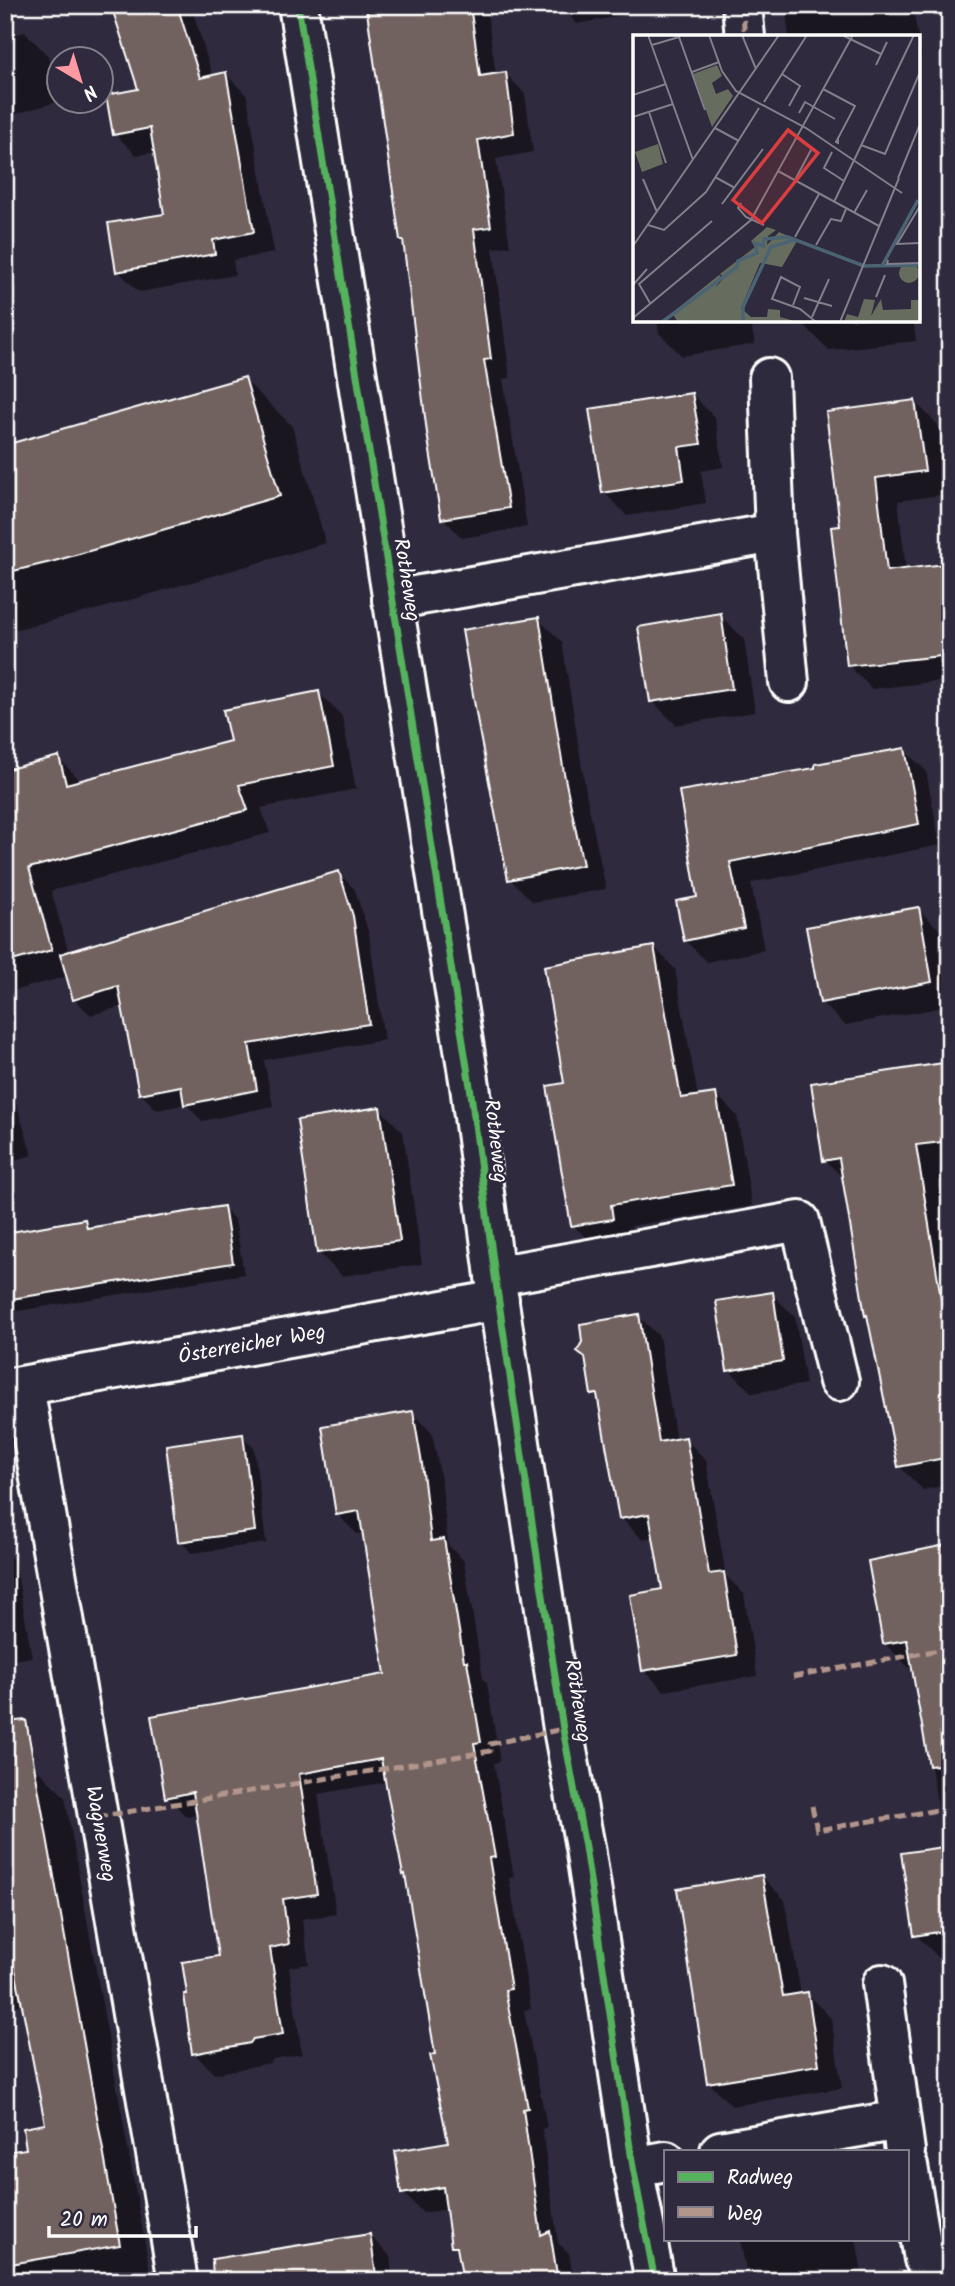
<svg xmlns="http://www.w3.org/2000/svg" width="955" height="2286" font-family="Kalam,sans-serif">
	<rect width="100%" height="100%" fill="#2f2a3d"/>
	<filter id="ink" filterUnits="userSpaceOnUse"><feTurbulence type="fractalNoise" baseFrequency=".0143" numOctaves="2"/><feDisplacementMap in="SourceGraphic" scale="14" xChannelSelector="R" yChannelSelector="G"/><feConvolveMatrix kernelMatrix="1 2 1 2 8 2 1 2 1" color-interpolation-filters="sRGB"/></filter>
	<g filter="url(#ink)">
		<g fill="#0007">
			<path d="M112 5H191L213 77 226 74 247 96 274 253 233 260 235 275 139 292 118 271 166 215 156 152 136 155 115 134 140 91Z"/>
			<path d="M367 5H486L496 75 506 74 525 94 533 152 496 159 510 246 493 248 510 378 503 379 527 527 462 538 443 518 405 243 402 239Z"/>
			<path d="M559 5H666V7L577 24Z"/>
			<path d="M785 5H926L913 7 918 37H789Z"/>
			<path d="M25 32 48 56 60 94V101L5 117V38Z"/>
			<path d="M918 40 921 59H918Z"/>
			<path d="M657 320H750L755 344 682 356 659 333Z"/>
			<path d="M805 320H913L916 341 829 350 806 327Z"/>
			<path d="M244 379 292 426 326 543 99 609 5 632V446Z"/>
			<path d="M692 394 715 418 723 467 701 471 706 503 627 516 604 492Z"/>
			<path d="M915 402 938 425 947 494 898 501 906 570 944 566 950 572V680L872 689 849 666 842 528Z"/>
			<path d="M720 615 744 639 755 712 676 725 652 701Z"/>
			<path d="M538 619 562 642 587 798 606 889 533 902 510 879Z"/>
			<path d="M319 693 342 716 356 789 261 808 270 833 51 891 69 953 339 873 355 890 369 934 384 1040 264 1060 273 1106 202 1121 186 1104 157 1110 140 1093 123 1006 91 1015 74 999 68 976 5 993V772L58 758 82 782 232 742Z"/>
			<path d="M904 750 926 771 940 845 751 883 764 950 707 962 685 940 699 898 681 792 817 770Z"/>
			<path d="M918 909 942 932 950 979V1006L845 1025 821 1002Z"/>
			<path d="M654 947 675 969 698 1097 716 1094 737 1116 752 1206 631 1226 633 1240 594 1246 573 1225 566 1084Z"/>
			<path d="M950 1064V1167L939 1168 950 1236V1484L923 1490 899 1466 870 1318 867 1315 845 1180 825 1160Z"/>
			<path d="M5 1087 14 1096 32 1155 5 1163Z"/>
			<path d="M380 1109 403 1132 422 1264 342 1276 319 1253Z"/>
			<path d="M223 1208 235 1220 244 1274 5 1313V1234L85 1221 92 1229Z"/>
			<path d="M772 1294 795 1317 806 1384 752 1393 729 1370Z"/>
			<path d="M638 1316 659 1336 676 1441 685 1439 706 1460 726 1576 744 1594 757 1676 664 1691 644 1670 664 1591 655 1537 642 1539 621 1518 600 1402 593 1394Z"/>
			<path d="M412 1413 432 1433 442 1485 448 1545 464 1561 483 1679 487 1683 500 1762 494 1763 514 1877 509 1878 531 2009 524 2010 547 2127 542 2129 558 2243 569 2253 574 2281H464L460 2253 453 2246 448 2209 423 2213 403 2193 450 2143 407 1876 404 1874 387 1782 318 1794 336 1914 302 1919 309 1964 289 1967 302 2054 273 2059 270 2063 214 2074 194 2053 220 1957 198 1815 187 1817 167 1797 387 1676 364 1533 357 1534 337 1514Z"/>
			<path d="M242 1436 254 1448 266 1543 192 1553 180 1541Z"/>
			<path d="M950 1546V1975L948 1964H945L916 1935 945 1848 915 1674 884 1643Z"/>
			<path d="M5 1552 15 1562 32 1657 5 1661Z"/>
			<path d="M33 1765 65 1797 151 2277 128 2281H5V2154L28 2150 47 2125 24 2004 5 2008V1770Z"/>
			<path d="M762 1877 785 1900 801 1995 807 1994 831 2018 842 2088 732 2106 708 2082Z"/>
			<path d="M369 2235 390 2256 393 2281H236Z"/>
			<path d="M740 2239H856L863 2278 858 2279V2281H748Z"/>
		</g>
		<g fill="#72625f" stroke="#fff" stroke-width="2">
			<path d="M111 5H177L200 78 226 72 254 232 213 240 215 254 116 272 108 223 164 214 150 128 113 135 106 95 138 89Z"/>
			<path d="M366 5H470L480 76 506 72 514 133 478 140 491 227 474 229 491 359 484 360 509 508 441 519 427 433 403 240H400Z"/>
			<path d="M245 377 280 496 51 562 5 573V445Z"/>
			<path d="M692 393 701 444 679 447 684 480 602 493 589 409Z"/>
			<path d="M915 400 925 471 876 478 887 571 944 564 950 612V655L847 666 831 527 840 526 826 412Z"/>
			<path d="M721 613 732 689 650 702 638 627Z"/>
			<path d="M539 617 564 773 583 865 508 880 479 730 462 630Z"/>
			<path d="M319 691 334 766 239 785 248 810 29 868 52 950 5 963V770L59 756 66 784 230 741 223 710Z"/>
			<path d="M905 748 919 824 730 862 744 928 684 941 676 901 697 897 679 791 815 768V764Z"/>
			<path d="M339 871 353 916 369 1024 249 1044 257 1090 184 1105 181 1086 139 1094 118 986 73 1000 60 954Z"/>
			<path d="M919 907 932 982 820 1003 806 927Z"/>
			<path d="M654 946 681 1098 716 1093 732 1185 611 1205 613 1219 571 1226 547 1086 564 1083 544 966Z"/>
			<path d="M950 1062V1141L916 1145 950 1353V1457L898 1467 867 1315 865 1316 839 1158 823 1161 811 1083Z"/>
			<path d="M380 1107 400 1241 317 1253 297 1120Z"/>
			<path d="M224 1206 233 1263 5 1300V1233L85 1219 87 1228Z"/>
			<path d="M773 1292 783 1361 727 1371 716 1301Z"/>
			<path d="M639 1314 659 1442 686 1437 709 1574 724 1572 737 1655 642 1671 630 1595 662 1589 649 1514 619 1519 597 1394 591 1395 585 1357 577 1351 582 1342 580 1324Z"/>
			<path d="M413 1411 422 1464 431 1541 444 1539 464 1661H467L481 1742 474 1743 495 1857 489 1858 511 1989 505 1990 528 2108 523 2109 541 2235 550 2231 558 2281H463L457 2247H451L443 2187 401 2194 395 2151 448 2142 430 2055 435 2054 405 1874 403 1875 381 1759 299 1774 317 1894 283 1899 289 1944 270 1948 283 2034 253 2039 250 2043 192 2054 184 1994H187L182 1962 218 1956 193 1792 165 1798 151 1716 385 1674 359 1511 336 1515 322 1426Z"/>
			<path d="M243 1434 255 1531 178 1542 166 1445Z"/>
			<path d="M950 1544V1764L929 1766 907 1640 883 1644 868 1561Z"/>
			<path d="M26 1720 120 2245 5 2265V2152L26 2149 23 2128 45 2124 15 1969 5 1971V1722Z"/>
			<path d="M950 1846V1930L914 1936 901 1853Z"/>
			<path d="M762 1875 783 1996 808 1992 819 2065 707 2083 677 1889Z"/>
			<path d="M370 2234 376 2275 340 2281H213L212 2259Z"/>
		</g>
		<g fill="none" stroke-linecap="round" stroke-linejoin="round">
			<defs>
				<g id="minor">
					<path d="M298 5 470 1086 495 1276 563 1729 585 1847 633 2167 655 2281"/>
					<path d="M742 5 745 37"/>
					<path d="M769 378 775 533 789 682"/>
					<path d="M392 600 775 533"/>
					<path d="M495 1276 800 1221 839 1381"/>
					<path d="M24 1386 178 2281"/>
					<path d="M5 1389 499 1300"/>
					<path d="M882 1984 905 2151"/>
					<path d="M720 2151 900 2120"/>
					<path d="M908 2166 924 2259"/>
					<path d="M633 2167 666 2161"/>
				</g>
			</defs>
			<use href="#minor" stroke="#fff" stroke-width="44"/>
			<use href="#minor" stroke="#2f2a3d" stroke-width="38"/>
			<g stroke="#b2968c" stroke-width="5" stroke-dasharray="10 5" stroke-linecap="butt">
				<path d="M742 5 745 37"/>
				<path d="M793 1677 950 1648"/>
				<path d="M812 1806 817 1830 950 1808"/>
				<path d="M97 1817 490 1751V1744L563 1729"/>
			</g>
			<defs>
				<path id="cycleway" d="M298 5 470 1086 495 1276 563 1729 585 1847 633 2167 655 2281"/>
			</defs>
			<use href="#cycleway" stroke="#2f2a3d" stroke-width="11"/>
			<use href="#cycleway" stroke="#56b35d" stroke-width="7"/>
		</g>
	</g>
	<g text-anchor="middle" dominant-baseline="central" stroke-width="5" stroke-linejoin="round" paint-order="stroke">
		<g font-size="21" fill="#fff" stroke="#2f2a3d">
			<text transform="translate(406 580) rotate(81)">Rotheweg</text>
			<text transform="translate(495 1141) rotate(83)">Rotheweg</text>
			<text transform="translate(252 1345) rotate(-10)">Österreicher Weg</text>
			<text transform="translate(577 1701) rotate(81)">Rotheweg</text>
			<text transform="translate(100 1834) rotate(80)">Wagnerweg</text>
		</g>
	</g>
	<g transform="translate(633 35)">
		<rect width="287" height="287" fill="#2f2a3d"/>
		<path d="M84 30 89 41 79 48 83 59 95 54 100 61 79 92 60 39ZM25 109 30 129 9 137 2 117ZM134 192 143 195 135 201 134 210 146 197 217 227 164 206 149 232 127 228 108 273 118 282H134L135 274 147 275V282L165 287H45L39 278 86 240 89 243 82 253 91 243 87 239 122 212 118 206ZM266 238a10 10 0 1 1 20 0a10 10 0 1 1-20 0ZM231 264 242 265 238 281 248 264 250 275 278 274V265H287V287H211L214 279 225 282Z" fill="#666c5e"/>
		<path fill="none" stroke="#4b6473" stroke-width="3.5" d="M249 231 285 165M29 287 104 232 105 226 124 218 122 208 130 211 131 204 155 202 231 231 287 230M110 287V272L138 212 161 205"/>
		<path fill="none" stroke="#827f8b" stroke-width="2" d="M15 0 60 125M76 0 89 36 103 56 173 93 269 158M109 0 123 34M209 0 248 19M19 10 46 2 72 75M243 30 254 7M59 37 86 27M149 39 167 51 156 71M190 54 222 71 203 107 205 108V103M0 60 33 49M131 67 174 0M16 77 33 128M166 78 172 67 202 84M0 82 40 69M82 93 106 106M228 110 252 119 287 37M199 117 191 133 211 146M145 136 246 191M82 142 102 153M265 143 287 89M10 144 24 177M162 145 179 113M201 167 281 0M108 168 105 173 113 182 131 190M89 169 130 114M287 171 264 209 287 208M221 178 234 155M15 190 31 195 73 157 126 73M162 202 186 159M183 210 198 184 208 186 213 174M0 211 146 0M255 225 254 229 287 228M0 250 14 234M243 262 252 240M171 263 199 271M17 268 6 249 79 186M160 270 167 252 148 242 139 264 167 274 183 287M179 282 196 244M0 283 118 185 220 0M207 287 266 143"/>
		<path fill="#da3e3e" fill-opacity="0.15" stroke="#da3e3e" stroke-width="3.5" d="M155 95 185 118 129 188 100 165Z"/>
		<rect width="287" height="287" fill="none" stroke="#fff" stroke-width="3.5"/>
	</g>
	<rect width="955" height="2286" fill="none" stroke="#2f2a3d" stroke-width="28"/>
	<rect x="14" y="14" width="927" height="2258" fill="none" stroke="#fff" stroke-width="2.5" filter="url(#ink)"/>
	<rect x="664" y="2150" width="245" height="91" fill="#2f2a3d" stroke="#827f8b" stroke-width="2"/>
	<rect x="678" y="2172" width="35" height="10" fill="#56b35d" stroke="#827f8b" stroke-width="2"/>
	<text x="727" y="2184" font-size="21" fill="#ffffff">Radweg</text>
	<rect x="678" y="2207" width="35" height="10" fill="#b2968c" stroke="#827f8b" stroke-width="2"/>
	<text x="727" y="2220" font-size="21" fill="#ffffff">Weg</text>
	<g transform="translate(80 80) rotate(142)"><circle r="33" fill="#2f2a3d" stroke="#827f8b" stroke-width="2"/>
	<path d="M0-5L12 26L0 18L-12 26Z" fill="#ff9aa2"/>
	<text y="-10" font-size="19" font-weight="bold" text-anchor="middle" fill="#ffffff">N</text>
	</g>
	<path d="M49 2226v10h147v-10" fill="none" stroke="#ffffff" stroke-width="3.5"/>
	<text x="60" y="2226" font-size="21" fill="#ffffff" stroke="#2f2a3d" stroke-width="5" paint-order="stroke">20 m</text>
</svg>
